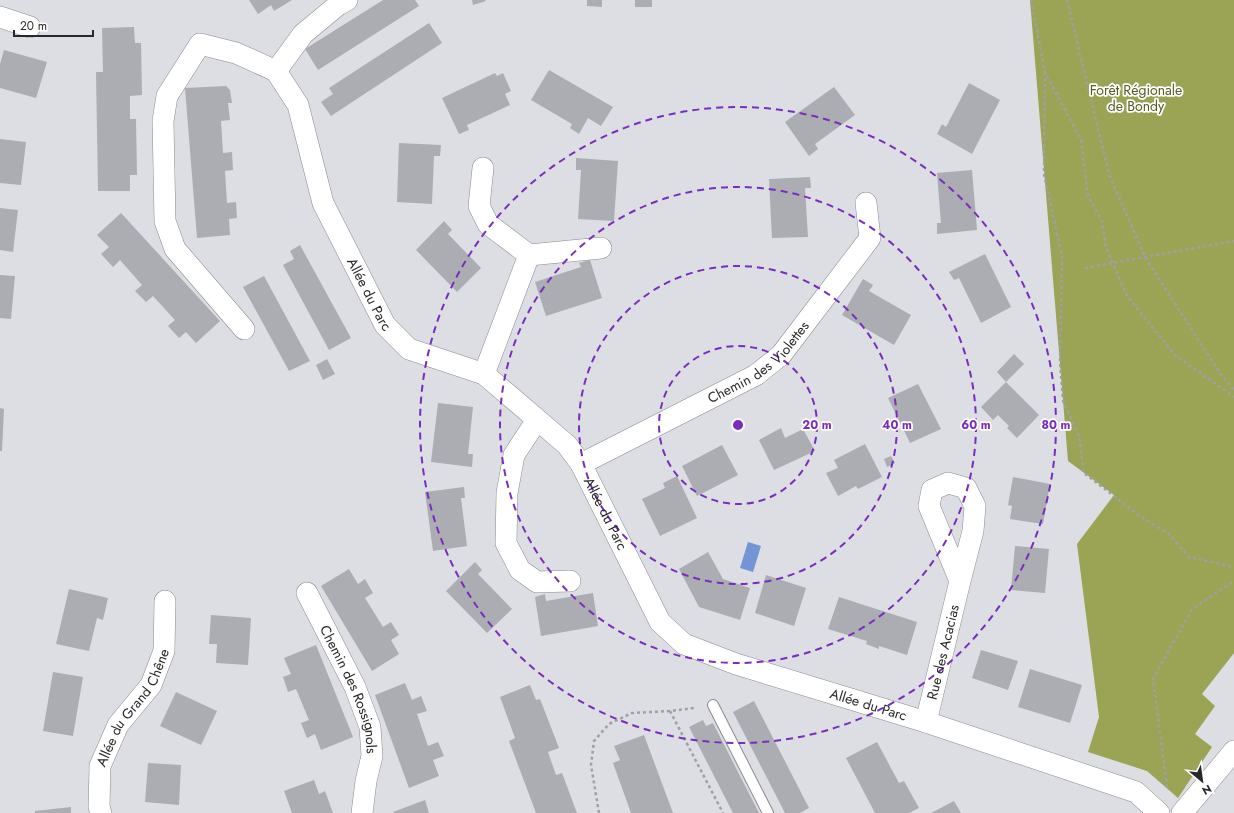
<svg xmlns="http://www.w3.org/2000/svg" width="1234" height="813" font-family="Jost,sans-serif">
	<rect width="100%" height="100%" fill="#dcdee3"/>
	<path fill="#9ba355" d="M1030 0H1234V653L1202 694 1215 706 1195 734 1212 747 1178 798 1147 771 1088 752 1099 717 1077 544 1114 495 1068 461Z"/>
	<path fill="#7394d5" d="M748 542 761 546 753 572 740 568Z"/>
	<g fill="#abadb2">
		<path d="M249 0H292L274 11 271 5 258 14Z"/>
		<path d="M383 0H415L419 6 318 70 305 49Z"/>
		<path d="M472 0H485L486 1 473 5Z"/>
		<path d="M587 0H602V7L587 6Z"/>
		<rect x="635" y="0" width="17" height="7"/>
		<path d="M429 23 442 43 331 116 321 102 333 94 329 88Z"/>
		<path d="M134 27 135 43H141L142 95 130 96V119H136L137 175H130V191H98L96 72H103L102 28Z"/>
		<path d="M4 50 47 62 36 98 0 88V64Z"/>
		<path d="M549 70 613 107 601 126 588 118 579 134 570 128 572 124 531 100Z"/>
		<path d="M495 73 497 76 503 73 511 91 505 94 510 105 467 125 469 130 459 134 442 98Z"/>
		<path d="M969 83 1000 100 972 154 937 134 942 124 946 127Z"/>
		<path d="M226 86 230 90 232 103H228L230 120 221 121 223 153 232 152 233 170 225 171 227 203 236 202 237 218 229 219 230 235 197 238 185 88Z"/>
		<path d="M834 87 855 115 815 144 818 149 809 156 785 122Z"/>
		<path d="M0 139 26 142 21 185 0 183Z"/>
		<path d="M399 143 441 145 440 156H434L432 204 397 202Z"/>
		<path d="M576 158 618 161 614 221 578 219 581 170H576Z"/>
		<path d="M972 170 977 230 937 234V223H941L937 173Z"/>
		<path d="M810 177 811 188H805L808 237 772 238 769 179Z"/>
		<path d="M0 208 18 210 13 252 0 250Z"/>
		<path d="M121 213 220 321 196 343 186 332 179 338 168 326 175 320 153 296 146 302 135 291 142 285 120 260 113 267 101 254 109 247 97 235Z"/>
		<path d="M444 221 452 230 448 234 481 268 457 292 416 250Z"/>
		<path d="M300 245 351 338 329 350 283 265 294 259 290 251Z"/>
		<path d="M985 254 1011 307 981 323 959 278 954 280 949 272Z"/>
		<path d="M590 260 602 298 546 316 535 282 581 267 579 263Z"/>
		<path d="M0 275 15 276 11 319 0 318Z"/>
		<path d="M264 276 310 361 289 371 243 287Z"/>
		<path d="M863 279 873 285 869 291 911 315 894 345 842 315Z"/>
		<path d="M1014 354 1024 364 1006 382 997 372Z"/>
		<path d="M327 359 335 374 323 380 316 365Z"/>
		<path d="M1006 382 1039 415 1017 438 1007 428 1009 426 998 415 993 420 981 407Z"/>
		<path d="M918 384 941 429 910 443 888 398Z"/>
		<path d="M438 403 473 407 468 454H473L472 467 431 462Z"/>
		<path d="M0 408 4 409 2 451H0Z"/>
		<path d="M781 428 785 438 803 429 815 451 774 470 759 440Z"/>
		<path d="M865 444 882 477 858 489 856 486 838 496 826 473 838 468 834 460Z"/>
		<path d="M722 445 738 475 697 496 682 466Z"/>
		<path d="M891 456 895 463 887 467 884 459Z"/>
		<path d="M677 476 697 518 660 536 642 499 665 488 663 483Z"/>
		<path d="M1013 477 1050 484 1043 524 1010 519 1012 506 1008 505Z"/>
		<path d="M464 487 465 498H461L467 546 433 551 425 492Z"/>
		<path d="M1015 546 1049 549 1045 593 1011 590Z"/>
		<path d="M708 552 723 579 750 588 740 620 699 607 679 569Z"/>
		<path d="M475 562 482 570 478 574 512 609 487 633 446 591Z"/>
		<path d="M349 569 358 584 365 579 373 593 365 598 383 627 391 622 399 635 391 640 399 654 372 671 321 586Z"/>
		<path d="M766 575 806 588 794 626 755 613Z"/>
		<path d="M69 589 108 598 103 620 97 618 89 651 56 644Z"/>
		<path d="M593 593 598 626 541 636 535 597 545 594 546 601Z"/>
		<path d="M839 597 917 622 907 655 879 646V649L866 644 867 641 828 629Z"/>
		<path d="M211 615 251 618 248 665 216 663 217 644H209Z"/>
		<path d="M316 645 353 737 321 750 315 734 307 738 301 723 309 720 296 689 288 692 283 677 291 674 284 658Z"/>
		<path d="M981 650 1018 661 1008 690 972 678Z"/>
		<path d="M1030 669 1082 685 1070 723 1018 707Z"/>
		<path d="M53 672 83 677 73 736 43 731Z"/>
		<path d="M405 683 412 700 421 696 427 711 417 714 428 746 438 742 444 756 433 760 439 776 409 788 375 695Z"/>
		<path d="M530 685 536 700 540 699 559 748 548 752 556 775 562 773 577 813H536L509 741 515 738 500 697Z"/>
		<path d="M176 692 217 711 201 745 160 726Z"/>
		<path d="M754 701 809 808 800 813H785L733 712Z"/>
		<path d="M703 720 706 726 713 723 759 813H733L689 727Z"/>
		<path d="M644 735 673 813H631L613 763 620 760 614 746Z"/>
		<path d="M877 742 899 783 904 781 919 808 909 813H875L846 758Z"/>
		<path d="M148 763 181 765 179 805 145 802Z"/>
		<path d="M314 780 319 794 325 791 333 813H292L284 791Z"/>
		<path d="M425 800 429 813H394L393 812Z"/>
		<path d="M954 801 961 813H931Z"/>
		<path d="M71 807V813H35V811Z"/>
	</g>
	<g fill="none" stroke-linecap="round" stroke-linejoin="round">
		<defs>
			<path id="lane" d="M713 705 768 813"/>
			<g id="street">
				<path d="M0 17 30 27"/>
				<path d="M276 71 303 34 338 5 347 0"/>
				<path d="M483 168 479 206 488 224 529 255 601 248"/>
				<path id="s1" d="M244 329 175 249 165 221 163 121 167 96 200 44 236 53 276 71 298 105 323 203 385 325 409 349 484 374 567 445 581 464 660 622 684 644 736 664 926 722 1136 792 1159 813"/>
				<path d="M484 374 529 255"/>
				<path d="M537 420 514 455 507 493 506 543 520 570 537 582 570 581"/>
				<path id="s2" d="M581 464 756 375 781 355 870 238 866 203"/>
				<path id="s3" d="M307 593 355 687 370 727 372 756 366 781 362 813"/>
				<path id="s4" d="M926 722 960 581 973 531 975 506 966 488 948 483 932 490 929 506 960 581"/>
				<path id="s5" d="M101 813 99 807 100 766 118 725 151 685 164 651 165 601"/>
				<path d="M1182 813 1234 751"/>
			</g>
		</defs>
		<use href="#lane" stroke="#898b90" stroke-width="12"/>
		<use href="#street" stroke="#898b90" stroke-width="22"/>
		<g stroke="#9fa0a4" stroke-width="2.5" stroke-dasharray="3 3" stroke-linecap="butt">
			<path d="M1031 0 1045 72 1081 140 1088 196 1102 221 1106 247 1127 296 1175 355 1234 397"/>
			<path d="M1067 0 1109 174 1145 257 1221 375 1234 390"/>
			<path d="M1045 72 1044 174 1062 257 1060 362 1063 401 1079 436 1084 473 1140 516 1169 534 1189 557 1234 567"/>
			<path d="M1085 268 1234 241"/>
			<path d="M670 711 723 813"/>
			<path d="M1167 787 1153 679 1192 609 1234 581"/>
			<path d="M599 813 591 765 594 741 609 724 632 713 670 711 694 708"/>
		</g>
		<use href="#lane" stroke="#fff" stroke-width="10"/>
		<use href="#street" stroke="#fff" stroke-width="21"/>
	</g>
	<g fill="none" stroke="#7b2cbf" stroke-width="2" stroke-dasharray="7 5">
		<circle cx="738" cy="425" r="79"/>
		<circle cx="738" cy="425" r="159"/>
		<circle cx="738" cy="425" r="238"/>
		<circle cx="738" cy="425" r="318"/>
	</g>
	<g text-anchor="middle" dominant-baseline="central" stroke-width="3.5" stroke-linejoin="round" paint-order="stroke">
		<g font-size="14" fill="#555b21" stroke="#fff">
			<text x="1136" y="90">Forêt Régionale<tspan x="1136" dy="16">de Bondy</tspan></text>
		</g>
		<g font-size="14" fill="#29292b" stroke="#fff">
			<text stroke="none"><textPath href="#s1" startOffset="647">Allée du Parc</textPath></text>
			<text stroke="none"><textPath href="#s2" startOffset="206">Chemin des Violettes</textPath></text>
			<text stroke="none"><textPath href="#s1" startOffset="983">Allée du Parc</textPath></text>
			<text stroke="none"><textPath href="#s4" startOffset="72">Rue des Acacias</textPath></text>
			<text stroke="none"><textPath href="#s3" startOffset="106">Chemin des Rossignols</textPath></text>
			<text stroke="none"><textPath href="#s1" startOffset="1331">Allée du Parc</textPath></text>
			<text stroke="none"><textPath href="#s5" startOffset="115">Allée du Grand Chêne</textPath></text>
		</g>
	</g>
	<circle cx="738" cy="425" r="6" fill="#7b2cbf" stroke="#fff" stroke-width="2"/>
	<g font-size="12" text-anchor="middle" font-weight="bold" fill="#7b2cbf" stroke="#fff" stroke-width="3.5" stroke-linejoin="round" paint-order="stroke">
		<text x="817" y="429">20 m</text>
		<text x="897" y="429">40 m</text>
		<text x="976" y="429">60 m</text>
		<text x="1056" y="429">80 m</text>
	</g>
	<g transform="translate(1202 781) rotate(151)" stroke="#ffffff" stroke-width="3" paint-order="stroke">
	<path d="M0-3L7 15L0 10L-7 15Z" fill="#29292b"/>
	<text y="-6" font-size="11" font-weight="bold" text-anchor="middle" fill="#29292b">N</text>
	</g>
	<path d="M14 30v6h79v-6" fill="none" stroke="#29292b" stroke-width="2"/>
	<text x="20" y="30" font-size="12" fill="#29292b" stroke="#ffffff" stroke-width="3" paint-order="stroke">20 m</text>
</svg>
